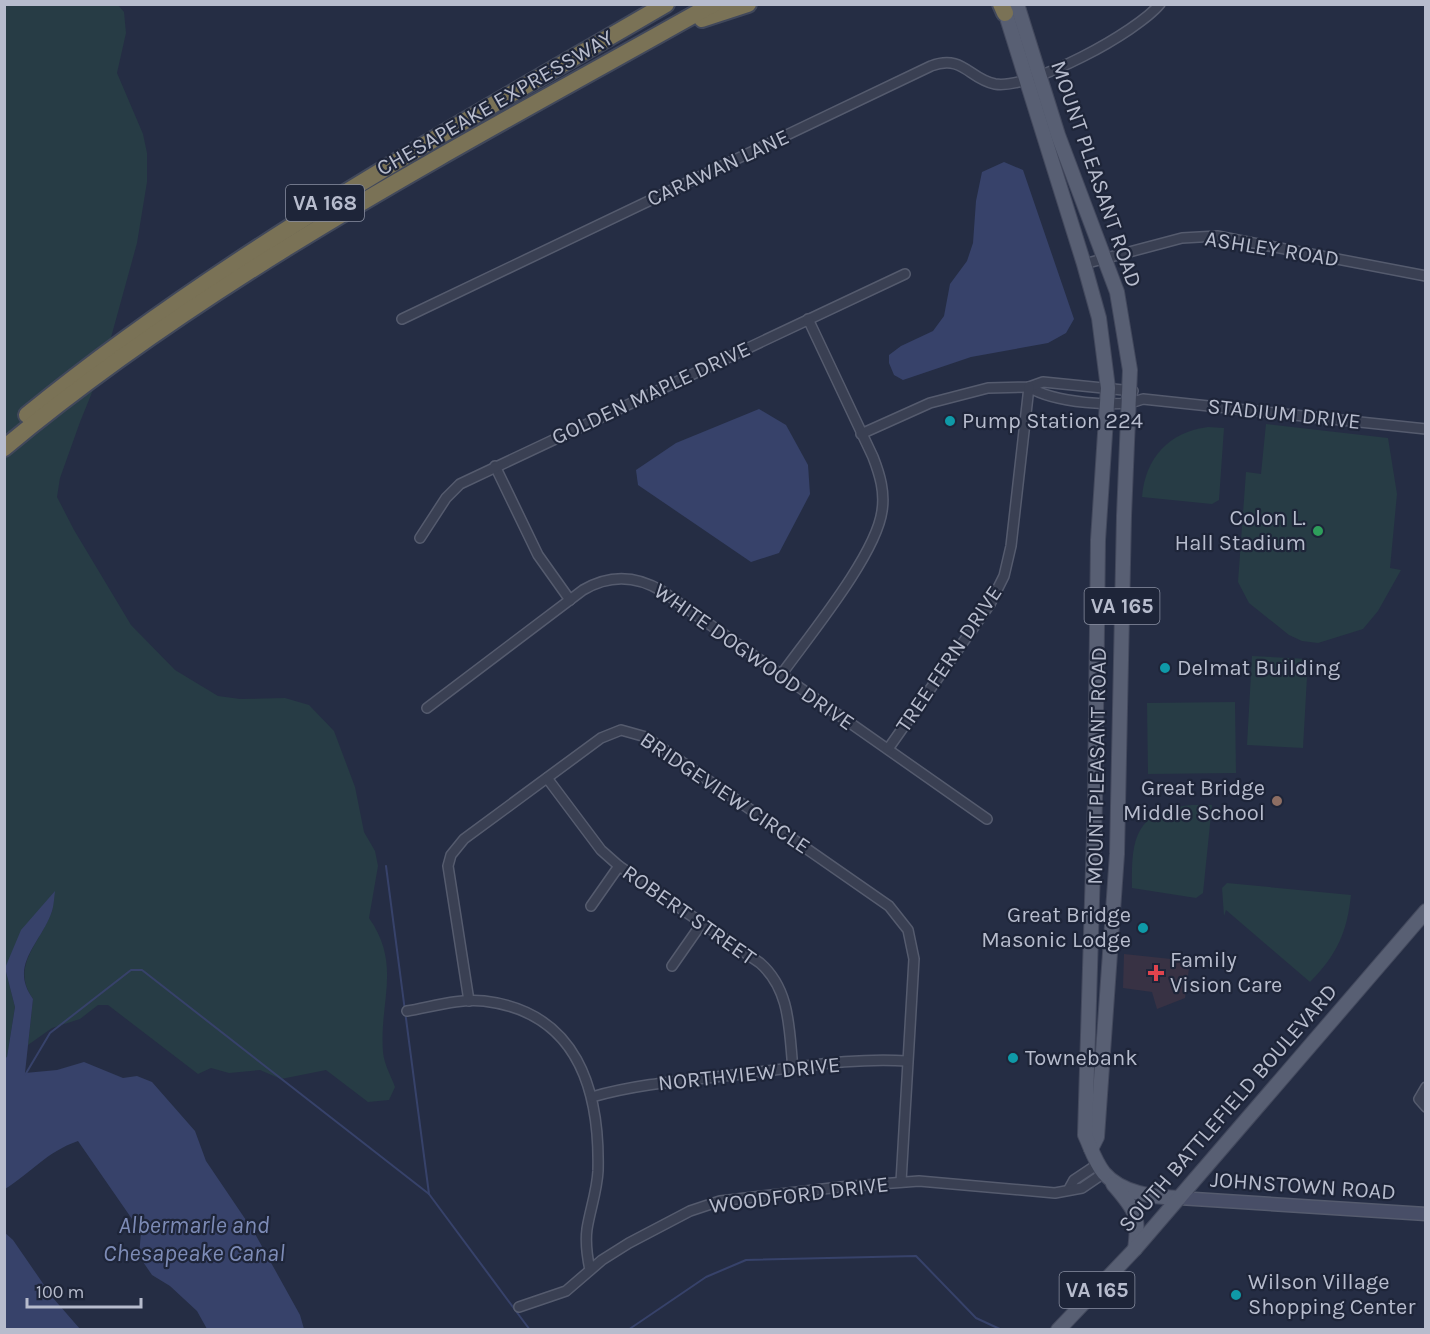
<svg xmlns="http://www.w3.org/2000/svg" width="1430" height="1334" font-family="Karla,sans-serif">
	<rect width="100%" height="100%" fill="#252d44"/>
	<path fill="#383244" d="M1124 954 1190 961 1185 998 1157 1009 1152 992 1123 988Z"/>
	<g fill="#273c45">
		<path d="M5 5H118L124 12 126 33 117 73 143 134 147 153V182L137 243 104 363 80 422 60 478 57 497 74 530 131 625 175 670 218 696 240 699 285 698 309 705 334 731 355 787 364 832 375 851 378 866 369 918C402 965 379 1001 383 1052 384 1064 391 1076 395 1087L389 1100 368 1102 326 1070 281 1079 260 1070 229 1073 211 1068 198 1074 108 1005H98L80 1019 52 1028 28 1045 33 999C11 968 37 946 50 916 54 909 53 900 54 892L5 968 15 1007 7 1057 5 1058Z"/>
		<path d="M1266 424 1388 438 1397 494 1390 568 1401 570 1378 611 1363 629 1318 643 1302 641 1289 635 1249 603 1238 582 1246 472 1261 474Z"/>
		<path d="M1208 427 1224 428 1219 500 1212 504 1142 497C1145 458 1169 432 1208 427Z"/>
		<path d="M1252 656 1308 659 1303 748 1247 745Z"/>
		<path d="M1235 702 1236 773 1148 774 1147 703Z"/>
		<path d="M1192 805H1212L1203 893 1196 898 1132 888C1131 838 1135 811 1192 805Z"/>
		<path d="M1227 883 1351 895C1347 932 1337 955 1310 982L1226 910 1224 916 1222 888Z"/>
	</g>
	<g fill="#37426a">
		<path d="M1004 162 1023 170 1074 319 1066 333 1048 343 971 357 903 380 894 375 889 363V355L901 346 933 331 944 316 950 284 967 261 973 243 976 201 982 172Z"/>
		<path d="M759 409 786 425 808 465 810 494 779 553 751 562 638 485 636 470 676 443Z"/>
		<path d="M55 891C54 898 54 907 51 914 39 945 9 966 33 999L25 1073 57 1070 84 1062 123 1078 137 1076 152 1082 195 1131 206 1161 254 1232 300 1315 304 1329H207L197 1311 170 1286 152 1275 139 1256 141 1232 78 1141C46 1152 31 1173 5 1189V1058L7 1057 15 1007 5 968 21 930Z"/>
		<path d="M4 1232 13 1240 53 1298 80 1329H5Z"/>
	</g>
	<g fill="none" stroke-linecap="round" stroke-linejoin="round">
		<g stroke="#37426a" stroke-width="2">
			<path d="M386 866 429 1194"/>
			<path d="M25 1075 50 1033 131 970H142L429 1194 530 1330"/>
			<path d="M628 1330 706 1277 746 1260 916 1256 976 1318 1002 1330"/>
		</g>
		<defs>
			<g id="minor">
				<path d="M1084 264 1182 238 1217 236 1426 276"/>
				<path d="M402 319 931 66C963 54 969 79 995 84 1031 90 1137 32 1160 4"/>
				<path d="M1029 387C1052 402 1118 409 1143 399L1426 429"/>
				<path d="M861 434 930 403 988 388 1029 387 1043 382 1133 391"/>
				<path d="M495 466 538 555 570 600"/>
				<path d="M420 538 446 498 460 484 905 274"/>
				<path d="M781 675C809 636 876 555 882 511 885 492 880 475 873 457L808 319"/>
				<path d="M427 708 583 590C610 574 637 576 662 591L987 819"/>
				<path d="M888 749 990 604 1004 576 1011 546 1029 387"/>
				<path d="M547 778 601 850 619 866 760 963C791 990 789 1031 793 1069"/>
				<path d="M591 906 619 866"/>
				<path d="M672 966 702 923"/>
				<path d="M469 1001 448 866 451 855 464 839 601 738 621 730 646 737 889 906 908 930 914 959 901 1182"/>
				<path d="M407 1011C431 1007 460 998 484 1001 577 1012 600 1090 598 1171 597 1191 590 1210 587 1229 585 1244 587 1256 590 1270"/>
				<path d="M1426 1087 1419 1099 1426 1107"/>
				<path d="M592 1097C640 1083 692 1080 742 1074 796 1068 853 1057 907 1061"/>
				<path d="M1069 1189 1074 1180 1098 1164"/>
				<path d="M519 1307 566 1291 602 1260 629 1243 690 1211 720 1201 840 1187 919 1181 1055 1193 1082 1188 1104 1173"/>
			</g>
			<path id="secondary" d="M1179 1198 1426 1214"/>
			<g id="primary">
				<path d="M1017 4 1058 135 1117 292 1130 370 1124 516 1117 854 1097 1137 1091 1149"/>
				<path d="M1003 5 1084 264 1099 318 1108 388 1098 540 1095 801 1085 1135C1091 1148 1095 1162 1104 1173 1122 1194 1154 1197 1179 1198"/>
				<path d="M1113 1184C1135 1210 1140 1214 1135 1249"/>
				<path d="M1058 1330 1135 1249 1426 911"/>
			</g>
			<g id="motorway">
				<path d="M1001 4 1005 13"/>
				<path d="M702 19 748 4"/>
				<path d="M27 415C224 254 447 132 666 4"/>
				<path d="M4 448C219 269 471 141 713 4"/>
			</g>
		</defs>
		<use href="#minor" stroke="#555b6e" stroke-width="12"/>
		<use href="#secondary" stroke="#555b6e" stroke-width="15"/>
		<use href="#primary" stroke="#43495d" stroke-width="16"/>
		<use href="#motorway" stroke="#41485b" stroke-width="20"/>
		<use href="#minor" stroke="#3a4053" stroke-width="9"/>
		<use href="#secondary" stroke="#484e67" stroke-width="12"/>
		<use href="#primary" stroke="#585f73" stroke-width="14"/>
		<use href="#motorway" stroke="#7a7256" stroke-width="16"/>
	</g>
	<g fill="#0f9aa8" stroke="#1e2539" stroke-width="2">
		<circle cx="950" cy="421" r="6"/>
		<circle cx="1165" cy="668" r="6"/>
		<circle cx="1143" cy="928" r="6"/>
		<circle cx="1013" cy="1058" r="6"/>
		<circle cx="1236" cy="1295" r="6"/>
	</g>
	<circle fill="#2e9e5b" stroke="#1e2539" stroke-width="2" cx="1318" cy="531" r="6"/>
	<circle fill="#8d6e63" stroke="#1e2539" stroke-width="2" cx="1277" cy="801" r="6"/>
	<path fill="#e0444e" stroke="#1e2539" stroke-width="2" d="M1153 964h6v6h6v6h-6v6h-6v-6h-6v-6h6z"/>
	<g text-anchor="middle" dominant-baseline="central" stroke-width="4.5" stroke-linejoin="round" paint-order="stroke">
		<g fill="#1e2539" stroke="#898fa1" stroke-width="1.5">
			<rect x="286" y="185" width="78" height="36" rx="4.5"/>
			<rect x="1084.5" y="588" width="75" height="36" rx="4.5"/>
			<rect x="1059.5" y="1272" width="75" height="36" rx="4.5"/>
		</g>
		<g font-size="21" font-weight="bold" fill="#b7bccd">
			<text x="325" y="203">VA 168</text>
			<text x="1122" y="606">VA 165</text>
			<text x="1097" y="1290">VA 165</text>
		</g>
		<g font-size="22" fill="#b7bccd" stroke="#1e2539">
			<text transform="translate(495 103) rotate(-30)">CHESAPEAKE EXPRESSWAY</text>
			<text transform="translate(718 168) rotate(-25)">CARAWAN LANE</text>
			<text transform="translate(1096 174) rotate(71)">MOUNT PLEASANT ROAD</text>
			<text transform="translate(1272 249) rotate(9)">ASHLEY ROAD</text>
			<text transform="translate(651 393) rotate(-25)">GOLDEN MAPLE DRIVE</text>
			<text transform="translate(1284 414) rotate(6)">STADIUM DRIVE</text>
			<text transform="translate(754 657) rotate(35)">WHITE DOGWOOD DRIVE</text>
			<text transform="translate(949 659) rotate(-56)">TREE FERN DRIVE</text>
			<text transform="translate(1097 766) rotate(-89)">MOUNT PLEASANT ROAD</text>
			<text transform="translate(725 793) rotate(34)">BRIDGEVIEW CIRCLE</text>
			<text transform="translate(689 915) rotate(35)">ROBERT STREET</text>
			<text transform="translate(749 1074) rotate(-6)">NORTHVIEW DRIVE</text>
			<text transform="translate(1228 1108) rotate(-49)">SOUTH BATTLEFIELD BOULEVARD</text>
			<text transform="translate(1303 1186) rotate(4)">JOHNSTOWN ROAD</text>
			<text transform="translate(799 1195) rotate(-7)">WOODFORD DRIVE</text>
		</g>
		<g font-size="22" fill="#b7bccd" stroke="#1e2539" text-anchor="start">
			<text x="962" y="421">Pump Station 224</text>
			<text x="1306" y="518" text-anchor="end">Colon L.<tspan x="1306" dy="25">Hall Stadium</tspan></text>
			<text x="1177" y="668">Delmat Building</text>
			<text x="1265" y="788" text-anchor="end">Great Bridge<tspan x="1265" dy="25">Middle School</tspan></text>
			<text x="1131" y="915" text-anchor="end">Great Bridge<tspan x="1131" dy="25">Masonic Lodge</tspan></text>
			<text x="1170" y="960">Family<tspan x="1170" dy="25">Vision Care</tspan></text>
			<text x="1025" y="1058">Townebank</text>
			<text x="1248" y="1282">Wilson Village<tspan x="1248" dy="25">Shopping Center</tspan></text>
		</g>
		<g font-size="24" font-style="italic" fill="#7d8bb6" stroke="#1e2539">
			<text x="194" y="1225">Albermarle and<tspan x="194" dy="28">Chesapeake Canal</tspan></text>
		</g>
	</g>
	<rect width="1430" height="1334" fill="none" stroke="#b7bccd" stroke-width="12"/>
	<path d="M27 1298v9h114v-9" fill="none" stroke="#b7bccd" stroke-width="3"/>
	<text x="36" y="1298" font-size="18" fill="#b7bccd" stroke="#1e2539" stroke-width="4.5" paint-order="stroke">100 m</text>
</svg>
